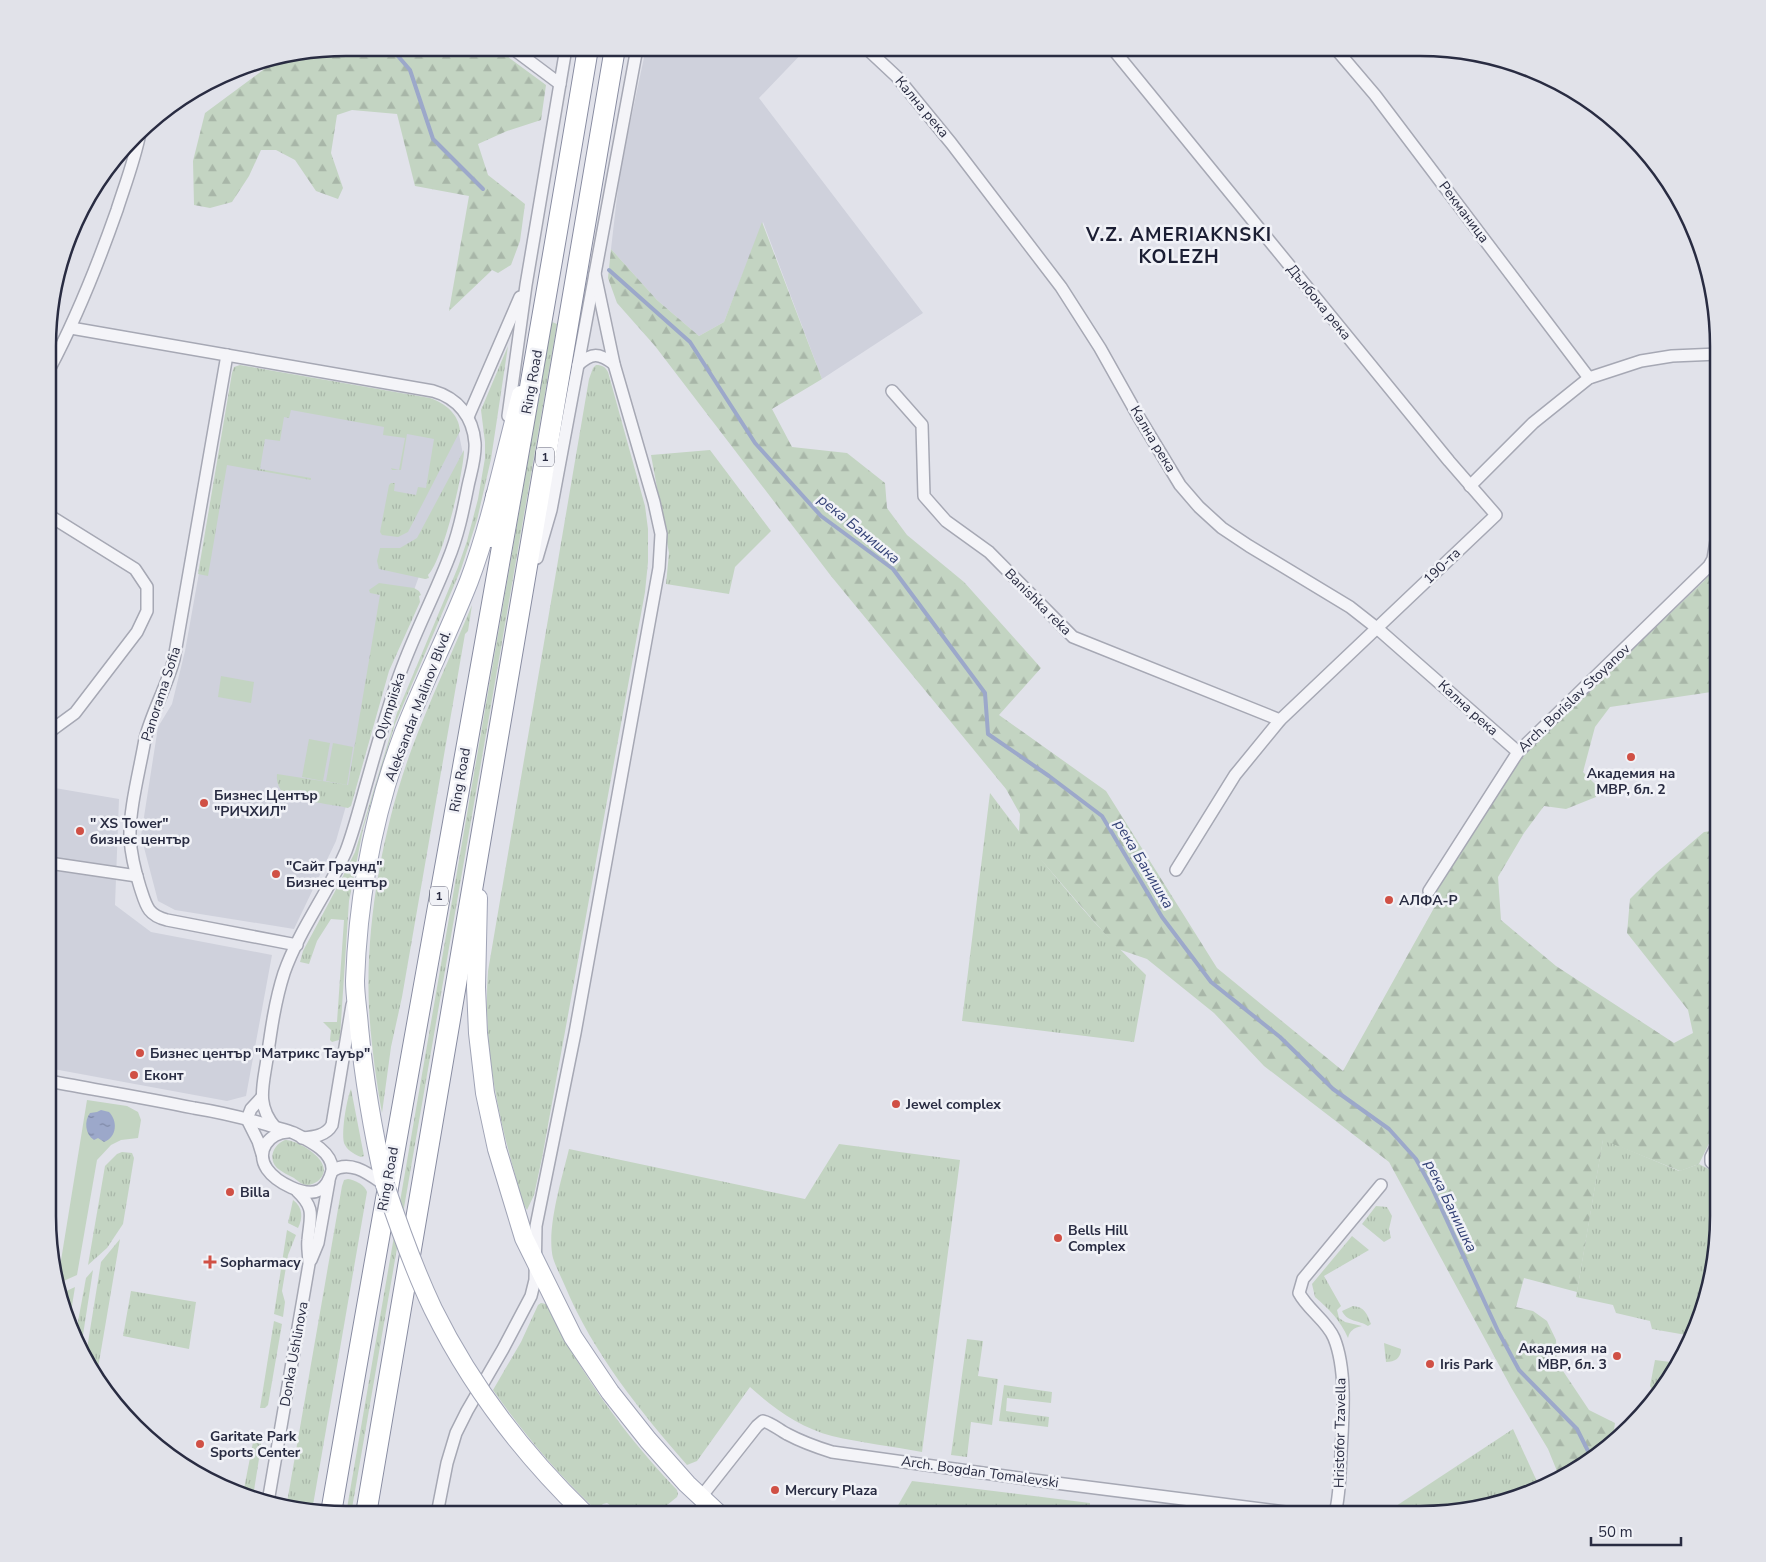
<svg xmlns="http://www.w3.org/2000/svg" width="1766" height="1562" font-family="'Nunito Sans',sans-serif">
	<defs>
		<pattern id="grass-tufts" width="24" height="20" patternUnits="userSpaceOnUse" patternTransform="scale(1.25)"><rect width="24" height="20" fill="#c3d4c2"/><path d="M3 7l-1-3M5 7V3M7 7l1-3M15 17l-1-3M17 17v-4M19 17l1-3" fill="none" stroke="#a8b6a8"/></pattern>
		<pattern id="forest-firs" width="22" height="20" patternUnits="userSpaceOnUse" patternTransform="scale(1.25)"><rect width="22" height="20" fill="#c3d4c2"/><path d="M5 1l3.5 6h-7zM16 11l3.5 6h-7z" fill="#a8b6a8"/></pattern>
		<pattern id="water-ripples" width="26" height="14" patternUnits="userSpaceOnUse" patternTransform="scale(1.25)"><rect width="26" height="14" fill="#9ca8ca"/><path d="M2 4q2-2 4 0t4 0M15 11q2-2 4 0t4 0" fill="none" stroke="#7f89a6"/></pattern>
	</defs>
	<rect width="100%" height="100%" fill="#e1e2ea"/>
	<g fill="#cfd1dc">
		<path d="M646 48H807L759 98 923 313 822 379 763 222 724 322 699 336 657 300 611 249 620 171Z"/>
		<path d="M235 372 457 425 463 454 382 679 336 841 294 929 175 910 158 901 141 836 158 727 172 704 185 651Z"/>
		<path d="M49 787 119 799 115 905 151 932 272 955 246 1096 227 1101 48 1068Z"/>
	</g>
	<g fill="url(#grass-tufts)">
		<path d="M552 322 557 324 351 1514H346Z"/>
		<path d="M508 346 491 459 477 520 461 569 395 724 363 829 349 901 340 1037 339 1040 332 1042 330 1040 331 1030 323 1022H337L344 920 331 919 317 941 309 964 300 962 303 951 341 880 355 852 397 713 458 567 467 541 478 499 485 458V442L481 410Z"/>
		<path d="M240 365 430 398C445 403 459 414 460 431L408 532 398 537 382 535 380 532 389 485 391 483H395L394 491 416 495 418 487 426 488 434 439 407 434 401 470H392L391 468 399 470 405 438 383 435 384 427 291 410 289 418 284 417 280 441 265 439 260 469 311 478V480L227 465 208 576 198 574 232 373 234 367Z"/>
		<path d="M596 365C603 365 605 367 608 372L645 506 648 529V562L645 592 542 1158 534 1195 527 1210C521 1201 518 1185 515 1174 496 1109 483 1039 488 971L589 379 593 368Z"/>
		<path d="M464 450C464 472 443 560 428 575L429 578 425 579 379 569 377 561 380 548H400L417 538Z"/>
		<path d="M710 450 771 531 735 567 729 594 666 584 669 553 651 455Z"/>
		<path d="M379 583 414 588 419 591 421 595 419 596 420 602 389 671 351 806 348 808C336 805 294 800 286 795 279 790 276 782 277 774L348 785 380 595 370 593 369 590Z"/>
		<path d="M472 605 468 631 465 634 402 997 391 1047 382 1113C376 1079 371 1043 369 1008 365 925 383 826 412 748 430 700 452 653 472 605Z"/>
		<path d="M990 793C1038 857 1088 920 1146 975L1134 1042 962 1021Z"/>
		<path d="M351 1089 364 1156 361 1157C356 1155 348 1151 345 1145 340 1137 347 1097 351 1089Z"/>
		<path d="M1603 1139 1679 1171 1699 1164 1718 1174V1216L1696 1330 1692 1336 1652 1329 1650 1321 1616 1313 1613 1305 1576 1297Z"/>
		<path d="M285 1140C299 1140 339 1164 318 1181 315 1183 311 1185 307 1185 302 1185 298 1181 294 1178 288 1175 282 1172 277 1168 268 1158 273 1145 285 1140Z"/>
		<path d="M839 1144 960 1160 922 1452C892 1446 861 1443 832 1436 801 1428 773 1408 750 1387L697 1461 687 1465C640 1411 593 1353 565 1286 561 1277 556 1267 553 1258 546 1229 562 1178 569 1149L805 1199Z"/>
		<path d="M122 1152 132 1153 134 1158 123 1224 107 1248 88 1265 105 1166 117 1154Z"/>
		<path d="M348 1179C355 1180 365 1185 367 1192L312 1511 288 1509 286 1508 342 1186 344 1180Z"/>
		<path d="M293 1200C303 1207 303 1218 298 1228L288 1223Z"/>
		<path d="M1376 1206 1387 1207 1392 1216 1389 1229 1391 1238 1384 1242 1362 1224Z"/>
		<path d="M287 1230 296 1235 288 1255 282 1291 285 1302 283 1317 274 1314Z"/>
		<path d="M1352 1236 1369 1250 1324 1276 1341 1306 1337 1310 1339 1318 1345 1322 1362 1326C1354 1328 1350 1330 1348 1338 1340 1320 1329 1309 1315 1297L1312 1284Z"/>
		<path d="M120 1239 97 1374 86 1355 101 1262Z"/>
		<path d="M93 1270 81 1348 75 1338 86 1278Z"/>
		<path d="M75 1287 70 1318 68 1322 62 1293Z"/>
		<path d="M131 1291 196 1302 189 1349 123 1336Z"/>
		<path d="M541 1303 546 1304 548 1307C582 1376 624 1434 677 1490L678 1494 677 1497 656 1514H623L607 1503 603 1504 596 1510C557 1473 524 1434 493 1390L521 1342 538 1305Z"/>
		<path d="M1353 1306C1365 1307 1367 1314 1371 1324L1368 1326C1359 1320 1347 1322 1342 1311Z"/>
		<path d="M274 1321 282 1324 268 1405 265 1408H260Z"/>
		<path d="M967 1339 983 1341 978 1376 998 1379 992 1425 971 1422 967 1457 951 1455Z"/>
		<path d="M1384 1343 1401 1349C1401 1358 1395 1362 1386 1362Z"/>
		<path d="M1655 1360 1678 1363 1668 1382 1656 1395 1650 1386Z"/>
		<path d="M1004 1385 1052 1392 1051 1403 1007 1398 1006 1411 1049 1417 1048 1427 999 1421Z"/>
		<path d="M1513 1429 1540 1488 1534 1492 1441 1513 1393 1508Z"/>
		<path d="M254 1437 261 1442V1446L253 1497 243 1494Z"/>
		<path d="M912 1481 1090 1503 1089 1514H893Z"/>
	</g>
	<g fill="url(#forest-firs)">
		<path d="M377 48H496L546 85 541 120 507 131 478 144 488 175 525 204 520 241 511 265 498 273 492 270 490 272 449 311 469 196 415 186 397 114 352 110 337 115 331 153 343 188 338 199 316 191 295 160 276 150H261L249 176 232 202 210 208 194 205 193 161 205 113 278 59 328 50 373 54Z"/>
		<path d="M762 222 822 379 772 409 792 447 847 453 885 483 887 508 907 535 964 582 1041 668 999 715 1106 791 1217 968 1343 1071 1439 899 1432 894 1521 756 1704 581 1718 562V632L1711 641 1718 646V691L1610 707 1595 727 1583 772 1596 785V797L1566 809 1544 806 1524 833 1498 877 1501 920 1556 966 1674 1043 1693 1033 1688 1010 1627 933 1630 899 1656 873 1704 832 1718 830V1125L1699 1164 1680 1171 1603 1140 1577 1292 1524 1278 1516 1307 1533 1311 1547 1321 1556 1340 1557 1362 1589 1410 1615 1423 1612 1443 1559 1476 1548 1449 1512 1389 1389 1162 1264 1066 1214 1013 1147 959 1118 949 1036 854 1019 832 1020 814 1006 789 831 576 655 346 617 303 608 278 611 249 657 300 699 336 724 322Z"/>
	</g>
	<g fill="#c3d4c2">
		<path d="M221 676 254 682 251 703 218 697Z"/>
		<path d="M309 739 330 743 323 781 302 777Z"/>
		<path d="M333 743 353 747 347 785 326 781Z"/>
		<path d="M87 1100 127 1106 138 1112 141 1120 138 1138 121 1140 111 1145 97 1160 77 1275 59 1283 58 1279Z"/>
	</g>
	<path fill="url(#water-ripples)" d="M101 1110 109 1112C118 1121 117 1137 104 1142L98 1138 94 1140C85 1134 84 1121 90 1113L97 1112Z"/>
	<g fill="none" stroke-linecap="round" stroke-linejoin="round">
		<g stroke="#9ca8ca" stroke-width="4">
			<path d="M391 48 410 70 433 139 483 189"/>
			<path d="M609 270 690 342 755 443 821 516 893 569 985 693 988 734 1049 776 1102 816 1162 917 1211 982 1280 1037 1333 1089 1389 1129 1416 1159 1432 1188 1498 1331 1519 1370 1577 1429 1591 1457"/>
		</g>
		<defs>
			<g id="street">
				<path d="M512 48 560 84"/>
				<path d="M866 48 897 77 951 143 1061 287 1100 348 1137 414 1180 485 1199 507 1222 528 1249 546 1350 607 1378 629 1518 752"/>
				<path d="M1112 48 1449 461 1496 515 1280 720 1235 775 1176 870"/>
				<path d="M1335 48 1375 95 1589 378"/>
				<path d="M71 328 433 391C458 398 473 417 475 443 476 457 471 472 468 486 463 511 458 536 448 560 432 601 411 640 397 682 386 714 377 746 368 778 361 802 355 827 346 851 328 893 299 930 284 973 275 1001 271 1030 267 1059 263 1086 256 1105 275 1127"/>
				<path d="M227 355 174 659C167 686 152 712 145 739 140 769 129 809 130 838 131 854 135 871 140 887 146 905 147 915 167 920L297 945"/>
				<path d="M578 365C592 352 599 353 614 364"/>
				<path d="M50 368C77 317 98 264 117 210 125 185 135 159 140 133"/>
				<path d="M892 391 922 425 924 496 946 521 989 552 1073 637 1280 720"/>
				<path d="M508 416 526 285 566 48"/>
				<path d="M468 417 520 297"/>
				<path d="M1470 486 1533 423 1589 378 1641 361 1672 356 1718 354"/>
				<path d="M537 558 551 510 637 48"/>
				<path d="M49 732 75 713 137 632 147 611V587L135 569 50 516"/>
				<path d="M49 863 137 876"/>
				<path d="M1429 891 1518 752 1709 566 1713 559 1718 529"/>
				<path d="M48 1081C97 1090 146 1098 194 1108 219 1112 244 1118 268 1125 277 1128 286 1130 294 1133 308 1140 334 1152 332 1171 330 1178 327 1186 320 1190 305 1198 276 1182 267 1169 255 1151 269 1133 288 1132"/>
				<path d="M247 1119 258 1141 262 1154"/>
				<path d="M247 1119 251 1109 262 1097"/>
				<path d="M302 1138C313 1137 326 1136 332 1125L352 1005"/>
				<path d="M1718 1143 1711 1157V1162L1718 1168"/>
				<path d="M332 1171C350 1159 369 1174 385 1185"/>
				<path d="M311 1260 318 1243 329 1181"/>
				<path d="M701 1497 757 1426 763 1421C772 1423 779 1430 787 1434 802 1442 816 1447 832 1452L1056 1483 1301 1514"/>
				<path d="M268 1502 309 1264C309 1256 307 1248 308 1240 310 1216 316 1209 297 1191"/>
				<path d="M437 1514 447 1463 456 1433 467 1411 503 1349 531 1296 535 1280 536 1226 575 1033 659 568 661 534 654 502 614 364 595 274"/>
				<path d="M1335 1514C1340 1494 1340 1473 1341 1453 1343 1418 1347 1370 1334 1338 1327 1321 1308 1310 1299 1293L1303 1279 1381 1185"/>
			</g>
			<g id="primary">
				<path d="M478 898 476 987 478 1033 485 1093 497 1149 524 1238 573 1337 610 1392 648 1440 687 1484 719 1514"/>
				<path d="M385 1185C373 1132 364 1080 359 1027 358 1012 355 996 355 981 358 897 374 811 404 732 424 681 449 632 469 581 492 520 504 457 521 395"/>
			</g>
			<g id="highway">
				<path d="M491 537 496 496"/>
				<path d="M331 1513C415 1024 507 537 588 48"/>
				<path d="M366 1514 615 48"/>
			</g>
		</defs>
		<use href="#street" stroke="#a6a8b4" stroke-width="14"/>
		<use href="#primary" stroke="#a0a4b6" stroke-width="20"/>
		<use href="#highway" stroke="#888ca1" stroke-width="22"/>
		<use href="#street" stroke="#f4f4f8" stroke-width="11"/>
		<use href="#primary" stroke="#fff" stroke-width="18"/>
		<use href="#highway" stroke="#fff" stroke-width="20"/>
		<defs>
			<path id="primary-bridge" d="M385 1185C399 1227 414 1269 433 1309 471 1386 524 1455 585 1514"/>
		</defs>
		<use href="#primary-bridge" stroke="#a0a4b6" stroke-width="20" stroke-linecap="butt"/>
		<use href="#primary-bridge" stroke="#fff" stroke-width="18"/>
	</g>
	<g fill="#d05045" stroke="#f1f2f7" stroke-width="2">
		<circle cx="1631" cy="757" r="5"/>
		<circle cx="204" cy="803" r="5"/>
		<circle cx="80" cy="831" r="5"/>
		<circle cx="276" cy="874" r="5"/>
		<circle cx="1389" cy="900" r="5"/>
		<circle cx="140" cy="1053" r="5"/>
		<circle cx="134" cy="1075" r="5"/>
		<circle cx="896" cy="1104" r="5"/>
		<circle cx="230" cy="1192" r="5"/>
		<circle cx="1058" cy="1238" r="5"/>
		<path d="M207.5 1254.5h5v5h5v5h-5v5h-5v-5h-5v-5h5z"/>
		<circle cx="1617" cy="1356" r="5"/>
		<circle cx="1430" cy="1364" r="5"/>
		<circle cx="200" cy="1444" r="5"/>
		<circle cx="775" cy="1490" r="5"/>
	</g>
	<g text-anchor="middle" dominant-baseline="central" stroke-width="5" stroke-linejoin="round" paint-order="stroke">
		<g fill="#f1f2f7" stroke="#656778" stroke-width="1">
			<rect x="536" y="447.5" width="18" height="19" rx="4"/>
			<rect x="430" y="886.5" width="18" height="19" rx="4"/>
		</g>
		<g font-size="12" font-weight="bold" fill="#292c42">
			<text x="545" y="457">1</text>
			<text x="439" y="896">1</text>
		</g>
		<g font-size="14" fill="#292c42" stroke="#f1f2f7">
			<text transform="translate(922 107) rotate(50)">Кална река</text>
			<text transform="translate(1464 212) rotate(53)">Рекманица</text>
			<text transform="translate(1319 302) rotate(51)">Дълбока река</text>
			<text transform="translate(532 382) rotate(-80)">Ring Road</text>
			<text transform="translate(1153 439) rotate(59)">Кална река</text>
			<text transform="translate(1442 566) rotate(-44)">190-та</text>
			<text transform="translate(1038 602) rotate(45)">Banishka reka</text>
			<text transform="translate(161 694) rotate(-72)">Panorama Sofia</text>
			<text transform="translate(1574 698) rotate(-44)">Arch. Borislav Stoyanov</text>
			<text transform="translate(390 706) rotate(-72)">Olympiiska</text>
			<text transform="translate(418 706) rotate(-69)">Aleksandar Malinov Blvd.</text>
			<text transform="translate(1468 708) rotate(42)">Кална река</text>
			<text transform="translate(460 780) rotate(-80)">Ring Road</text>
			<text transform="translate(388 1179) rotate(-80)">Ring Road</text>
			<text transform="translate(294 1354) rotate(-80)">Donka Ushlinova</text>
			<text transform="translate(1340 1433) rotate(-89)">Hristofor Tzavella</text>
			<text transform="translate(980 1472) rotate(8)">Arch. Bogdan Tomalevski</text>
		</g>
		<g font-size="14" font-weight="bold" fill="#292c42" stroke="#f1f2f7" text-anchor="start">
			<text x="1631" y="773" text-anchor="middle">Академия на<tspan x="1631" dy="16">МВР, бл. 2</tspan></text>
			<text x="214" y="795">Бизнес Център<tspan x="214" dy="16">"РИЧХИЛ"</tspan></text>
			<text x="90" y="823">" XS Tower"<tspan x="90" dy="16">бизнес център</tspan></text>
			<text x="286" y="866">"Сайт Граунд"<tspan x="286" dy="16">Бизнес център</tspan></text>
			<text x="1399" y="900">АЛФА-Р</text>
			<text x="150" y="1053">Бизнес център "Матрикс Тауър"</text>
			<text x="144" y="1075">Еконт</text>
			<text x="906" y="1104">Jewel complex</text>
			<text x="240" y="1192">Billa</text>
			<text x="1068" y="1230">Bells Hill<tspan x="1068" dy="16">Complex</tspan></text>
			<text x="220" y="1262">Sopharmacy</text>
			<text x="1607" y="1348" text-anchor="end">Академия на<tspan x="1607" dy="16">МВР, бл. 3</tspan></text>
			<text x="1440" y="1364">Iris Park</text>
			<text x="210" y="1436">Garitate Park<tspan x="210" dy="16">Sports Center</tspan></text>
			<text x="785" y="1490">Mercury Plaza</text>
		</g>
		<g font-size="15" font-style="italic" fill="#334176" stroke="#f1f2f7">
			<text transform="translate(859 529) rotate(39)">река Банишка</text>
			<text transform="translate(1144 864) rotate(59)">река Банишка</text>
			<text transform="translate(1451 1206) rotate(64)">река Банишка</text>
		</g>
		<g font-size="19" font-weight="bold" letter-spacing="1" fill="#1b1e33" stroke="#f1f2f7">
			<text x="1179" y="235">V.Z. AMERIAKNSKI<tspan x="1179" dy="22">KOLEZH</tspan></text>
		</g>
	</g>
	<path d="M0 0H1766V1562H0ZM346 56H1420A290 290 0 0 1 1710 346V1216A290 290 0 0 1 1420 1506H346A290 290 0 0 1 56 1216V346A290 290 0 0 1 346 56Z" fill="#e1e2e9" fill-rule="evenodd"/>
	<path fill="none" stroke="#292c42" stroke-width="2.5" d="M346 56H1420A290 290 0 0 1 1710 346V1216A290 290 0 0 1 1420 1506H346A290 290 0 0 1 56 1216V346A290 290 0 0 1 346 56Z"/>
	<path d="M1591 1537v8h90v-8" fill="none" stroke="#292c42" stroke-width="2.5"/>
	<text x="1598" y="1537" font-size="15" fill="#292c42" stroke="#f1f2f7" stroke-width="4" paint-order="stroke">50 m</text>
</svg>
